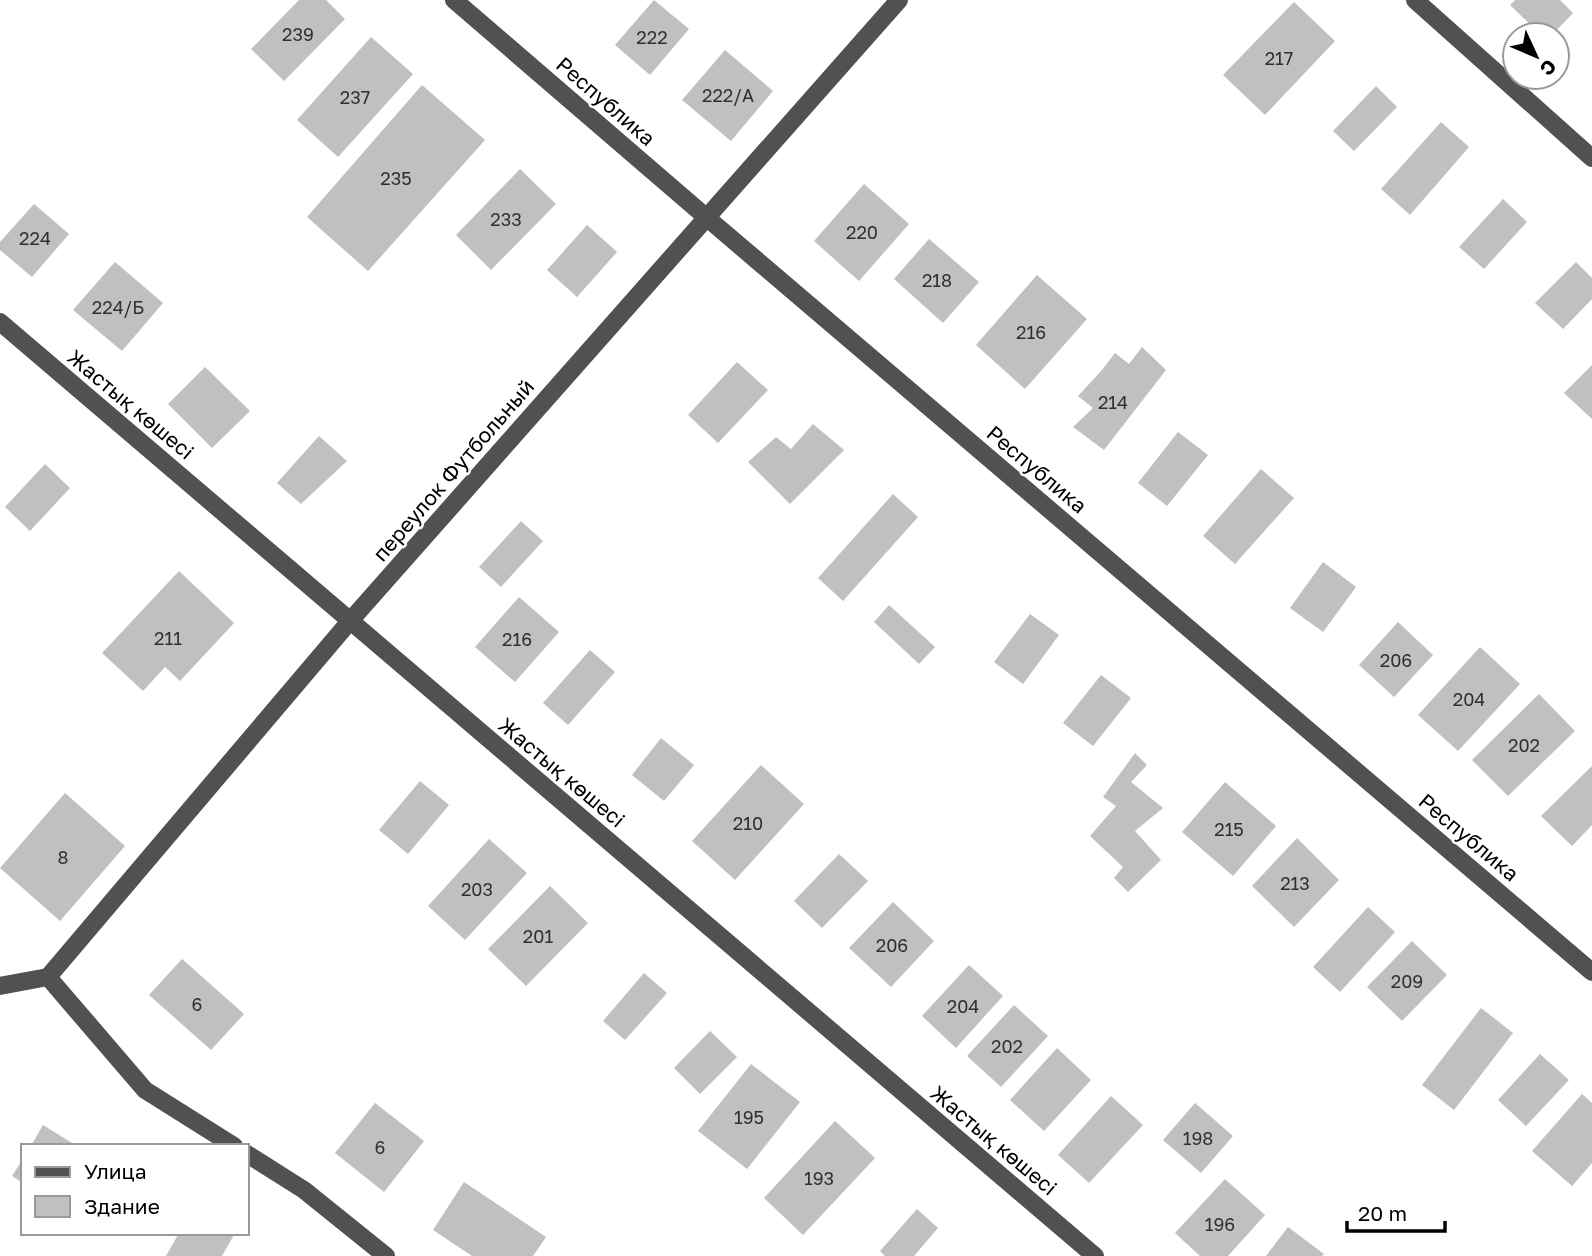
<svg xmlns="http://www.w3.org/2000/svg" width="1592" height="1256" font-family="'Golos Text',sans-serif">
	<rect width="100%" height="100%" fill="#fff"/>
	<g fill="#c0c0c0">
		<path d="M299 0H326L345 19 284 81 251 49Z"/>
		<path d="M654 0 689 29 650 75 615 45Z"/>
		<path d="M1515 0H1560L1573 13 1552 35H1541L1510 5Z"/>
		<path d="M1294 2 1335 41 1265 115 1223 75Z"/>
		<path d="M371 37 413 74 338 157 297 120Z"/>
		<path d="M725 50 773 91 731 141 682 100Z"/>
		<path d="M422 85 485 140 368 271 307 217Z"/>
		<path d="M1376 86 1397 107 1354 151 1333 131Z"/>
		<path d="M1441 122 1469 147 1410 215 1381 189Z"/>
		<path d="M520 169 556 204 491 270 456 235Z"/>
		<path d="M864 184 909 224 859 281 814 241Z"/>
		<path d="M1503 199 1527 222 1484 269 1459 247Z"/>
		<path d="M34 204 69 234 32 277 0 250V242Z"/>
		<path d="M587 225 617 252 577 297 547 270Z"/>
		<path d="M929 239 979 282 943 323 894 279Z"/>
		<path d="M115 262 163 303 122 351 73 310Z"/>
		<path d="M1576 262 1592 278V299L1563 329 1535 303Z"/>
		<path d="M1037 275 1087 319 1025 389 976 345Z"/>
		<path d="M1142 347 1166 370 1104 450 1073 427 1093 408 1078 396 1102 370 1115 353 1129 364Z"/>
		<path d="M737 362 768 390 718 443 688 415Z"/>
		<path d="M1592 365V419L1564 393Z"/>
		<path d="M205 367 250 411 212 448 168 404Z"/>
		<path d="M813 424 844 450 790 504 748 462 776 437 791 449Z"/>
		<path d="M1178 432 1208 455 1167 506 1138 483Z"/>
		<path d="M319 436 347 461 301 504 277 483Z"/>
		<path d="M45 464 70 488 30 531 5 507Z"/>
		<path d="M1261 469 1294 498 1235 564 1203 536Z"/>
		<path d="M893 494 918 517 843 601 818 578Z"/>
		<path d="M521 521 543 541 501 587 479 567Z"/>
		<path d="M1323 562 1356 587 1323 632 1290 608Z"/>
		<path d="M179 571 234 623 180 681 165 667 143 691 102 653Z"/>
		<path d="M519 597 559 632 515 682 475 647Z"/>
		<path d="M889 605 935 647 919 664 874 622Z"/>
		<path d="M1030 614 1059 635 1023 684 994 662Z"/>
		<path d="M1398 622 1433 655 1394 697 1359 665Z"/>
		<path d="M1480 647 1520 684 1458 751 1418 715Z"/>
		<path d="M590 650 615 672 568 725 543 703Z"/>
		<path d="M1101 675 1131 698 1093 746 1063 723Z"/>
		<path d="M1539 694 1575 731 1508 796 1472 760Z"/>
		<path d="M661 738 694 765 664 801 632 775Z"/>
		<path d="M1135 753 1147 765 1131 782 1163 808 1135 831 1161 860 1128 892 1114 878 1123 867 1090 836 1116 806 1103 797Z"/>
		<path d="M761 765 804 804 735 880 692 841Z"/>
		<path d="M1592 766V825L1572 846 1541 816Z"/>
		<path d="M420 781 449 805 408 854 379 830Z"/>
		<path d="M1225 782 1276 826 1233 876 1182 832Z"/>
		<path d="M65 793 125 846 60 921 0 868Z"/>
		<path d="M1297 838 1339 880 1294 927 1252 886Z"/>
		<path d="M489 839 527 873 465 940 428 906Z"/>
		<path d="M839 854 868 881 822 928 794 901Z"/>
		<path d="M550 886 588 923 526 986 488 949Z"/>
		<path d="M893 902 934 941 891 987 849 948Z"/>
		<path d="M1368 907 1395 932 1340 992 1313 967Z"/>
		<path d="M1412 941 1447 975 1402 1021 1367 987Z"/>
		<path d="M182 959 244 1014 211 1050 149 995Z"/>
		<path d="M969 965 1003 996 956 1048 922 1016Z"/>
		<path d="M644 973 667 993 625 1040 603 1021Z"/>
		<path d="M1014 1005 1048 1036 1001 1087 967 1056Z"/>
		<path d="M1481 1008 1513 1033 1454 1110 1422 1085Z"/>
		<path d="M710 1031 737 1057 700 1094 674 1068Z"/>
		<path d="M1057 1048 1091 1080 1044 1131 1010 1100Z"/>
		<path d="M1540 1054 1569 1080 1526 1126 1498 1100Z"/>
		<path d="M751 1064 800 1102 747 1169 698 1131Z"/>
		<path d="M1582 1094 1592 1103V1163L1572 1186 1532 1151Z"/>
		<path d="M1111 1096 1143 1125 1089 1183 1058 1155Z"/>
		<path d="M375 1103 424 1141 384 1192 335 1153Z"/>
		<path d="M1195 1103 1233 1136 1201 1173 1163 1140Z"/>
		<path d="M835 1121 875 1158 803 1235 764 1198Z"/>
		<path d="M43 1125 77 1146H31Z"/>
		<path d="M23 1159V1183L12 1176Z"/>
		<path d="M1225 1179 1265 1215 1228 1256H1200L1175 1233Z"/>
		<path d="M464 1182 546 1237 533 1256H472L433 1230Z"/>
		<path d="M917 1209 938 1228 914 1256H885L880 1251Z"/>
		<path d="M1288 1227 1324 1254 1322 1256H1266Z"/>
		<path d="M179 1233H230L234 1235 222 1256H166Z"/>
	</g>
	<g fill="none" stroke-linecap="round" stroke-linejoin="round">
		<g stroke="#515151" stroke-width="18">
			<path d="M454 0 706 217 1592 972"/>
			<path d="M1415 0 1592 158"/>
			<path d="M0 322 1095 1256"/>
			<path d="M48 977 350 621 899 0"/>
			<path d="M0 986 48 977 145 1090 234 1146"/>
			<path d="M247 1154 304 1190 386 1256"/>
		</g>
	</g>
	<g text-anchor="middle" dominant-baseline="central" stroke-width="5" stroke-linejoin="round" paint-order="stroke">
		<g font-size="18" fill="#303030">
			<text x="298" y="34">239</text>
			<text x="652" y="37">222</text>
			<text x="1279" y="58">217</text>
			<text x="728" y="95">222/А</text>
			<text x="355" y="97">237</text>
			<text x="396" y="178">235</text>
			<text x="506" y="219">233</text>
			<text x="862" y="232">220</text>
			<text x="35" y="238">224</text>
			<text x="937" y="280">218</text>
			<text x="118" y="307">224/Б</text>
			<text x="1031" y="332">216</text>
			<text x="1113" y="402">214</text>
			<text x="168" y="638">211</text>
			<text x="517" y="639">216</text>
			<text x="1396" y="660">206</text>
			<text x="1469" y="699">204</text>
			<text x="1524" y="745">202</text>
			<text x="748" y="823">210</text>
			<text x="1229" y="829">215</text>
			<text x="63" y="857">8</text>
			<text x="1295" y="883">213</text>
			<text x="477" y="889">203</text>
			<text x="538" y="936">201</text>
			<text x="892" y="945">206</text>
			<text x="1407" y="981">209</text>
			<text x="197" y="1004">6</text>
			<text x="963" y="1006">204</text>
			<text x="1007" y="1046">202</text>
			<text x="749" y="1117">195</text>
			<text x="1198" y="1138">198</text>
			<text x="380" y="1147">6</text>
			<text x="819" y="1178">193</text>
			<text x="1220" y="1224">196</text>
		</g>
		<g font-size="21" fill="#000" stroke="#fff">
			<text transform="translate(606 101) rotate(41)">Республика</text>
			<text transform="translate(131 404) rotate(40)">Жастық көшесі</text>
			<text transform="translate(1037 469) rotate(40)">Республика</text>
			<text transform="translate(453 470) rotate(-49)">переулок Футбольный</text>
			<text transform="translate(562 772) rotate(40)">Жастық көшесі</text>
			<text transform="translate(1469 837) rotate(40)">Республика</text>
			<text transform="translate(994 1140) rotate(40)">Жастық көшесі</text>
		</g>
	</g>
	<rect x="21" y="1144" width="228" height="91" fill="#ffffff" stroke="#999999" stroke-width="2"/>
	<rect x="35" y="1167" width="35" height="10" fill="#515151" stroke="#999999" stroke-width="2"/>
	<text x="84" y="1179" font-size="21" fill="#000000">Улица</text>
	<rect x="35" y="1196" width="35" height="21" fill="#c0c0c0" stroke="#999999" stroke-width="2"/>
	<text x="84" y="1214" font-size="21" fill="#000000">Здание</text>
	<g transform="translate(1536 56) rotate(134)"><circle r="33" fill="#ffffff" stroke="#999999" stroke-width="2"/>
	<path d="M0-5L12 26L0 18L-12 26Z" fill="#000000"/>
	<text y="-10" font-size="19" font-weight="bold" text-anchor="middle" fill="#000000">С</text>
	</g>
	<path d="M1347 1221v10h98v-10" fill="none" stroke="#000000" stroke-width="3.5"/>
	<text x="1358" y="1221" font-size="21" fill="#000000" stroke="#ffffff" stroke-width="5" paint-order="stroke">20 m</text>
</svg>
